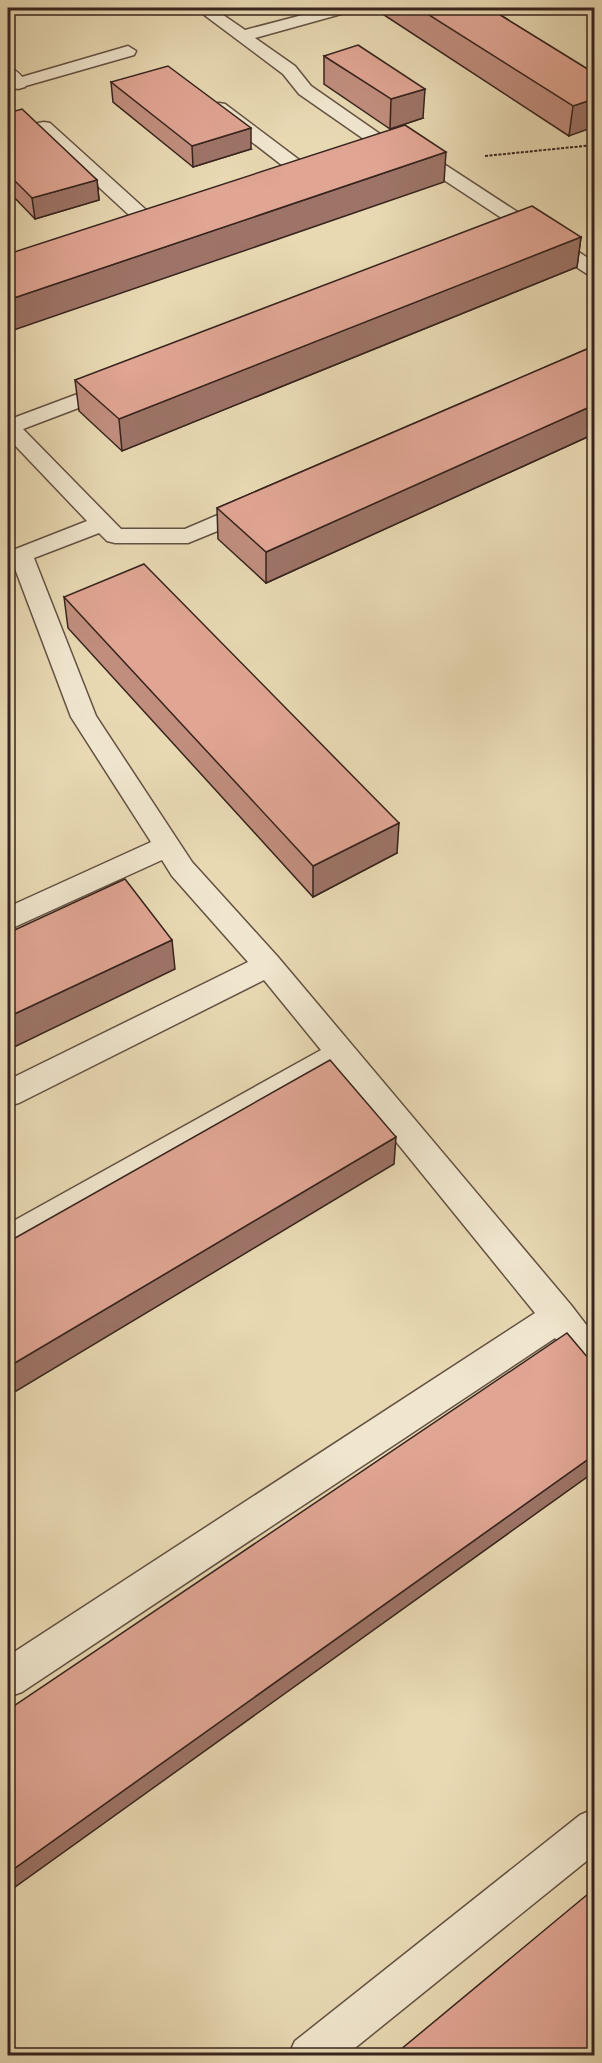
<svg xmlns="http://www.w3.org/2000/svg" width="602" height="2063" font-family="'Old Standard TT',serif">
	<rect width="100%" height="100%" fill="#e8d9b3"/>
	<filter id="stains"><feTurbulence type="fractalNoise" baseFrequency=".00333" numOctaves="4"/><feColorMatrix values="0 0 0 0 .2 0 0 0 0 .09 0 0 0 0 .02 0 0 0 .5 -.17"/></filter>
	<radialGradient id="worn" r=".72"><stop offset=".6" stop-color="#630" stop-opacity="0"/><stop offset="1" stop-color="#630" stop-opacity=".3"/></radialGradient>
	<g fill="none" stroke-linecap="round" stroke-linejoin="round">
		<defs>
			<g id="service">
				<path d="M195 8H213L245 30 329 8H354L352 11 255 38 295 66 311 86 380 134 421 149 594 262V276L587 274 409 157 368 142 299 94 283 74Z"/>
				<path d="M128 46 136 51 134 55 8 91V81Z"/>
				<path d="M219 103 225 104 310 168 312 172 310 176H296L213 112 210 108 213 104Z"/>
				<path d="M44 122 50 123 155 218 158 222 155 226H141L38 131 35 127 38 123Z"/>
				<path d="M115 380 123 381 126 386 123 391 23 429 121 529H185L248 502 256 500 264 502 267 507 264 512 188 543H115L107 541 99 533 34 558 96 716 192 862 278 957 571 1305 594 1335V1377L582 1372 555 1338 22 1692 8 1697V1656L535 1313 338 1070 20 1250 8 1254V1224L321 1050 264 980 19 1103 8 1106V1080L248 962 172 876 162 860 8 930V907L151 842 71 717 14 566 8 567V552L87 521 8 438V420Z"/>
				<path d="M594 1809V1855L345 2056H288L295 2041 580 1815Z"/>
			</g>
			<path id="minor" d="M8 67C17 70 22 76 27 83L25 87 18 89 8 83Z"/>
		</defs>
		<use href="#service" stroke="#635143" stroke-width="3"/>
		<use href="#minor" stroke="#635143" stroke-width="3"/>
		<path stroke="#37241e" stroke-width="2" stroke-dasharray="3 1.5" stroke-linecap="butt" d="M485 156 594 145"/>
		<use href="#service" fill="#f0e6ce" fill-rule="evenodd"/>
		<use href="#minor" fill="#f0e6ce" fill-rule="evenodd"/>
	</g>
	<g fill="#c18e7e" stroke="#37241e" stroke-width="1.5">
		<path d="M378 8H489L594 73 569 136 378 11Z"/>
		<path d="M324 56 423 118 390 129 324 84Z"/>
		<path d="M111 82 251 149 193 167 113 102Z"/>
		<path d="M8 113 97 180 99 200 35 219 8 191Z"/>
		<path d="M581 237 577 267 122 451 79 411 75 380Z"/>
		<path d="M594 346V434L266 583 218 539 217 508Z"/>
		<path d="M64 597 397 853 313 897 68 628Z"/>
	</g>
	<g fill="#9d7467" stroke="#37241e" stroke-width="1.5">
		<path d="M425 89 423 118 390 129 391 99Z"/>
		<path d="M594 99V127L569 136 573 106Z"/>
		<path d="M251 128V149L193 167 192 146Z"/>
		<path d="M446 152 444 182 8 332V300Z"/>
		<path d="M97 180 99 200 35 219 32 198Z"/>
		<path d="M581 237 577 267 122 451 119 419Z"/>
		<path d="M594 405V434L266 583V552Z"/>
		<path d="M399 823 397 853 313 897V866Z"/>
		<path d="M172 940 175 969 8 1050V1017Z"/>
		<path d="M396 1137 394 1164 8 1396V1367Z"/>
		<path d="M594 1455V1472L8 1892V1873Z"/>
	</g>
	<g fill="#e0a593" stroke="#37241e" stroke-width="1.5">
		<path d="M418 8H489L594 73V99L573 106Z"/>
		<path d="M358 45 425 89 391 99 324 56Z"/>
		<path d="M168 66 251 128 192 146 111 82Z"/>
		<path d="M22 109 97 180 32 198 8 174V113Z"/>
		<path d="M405 125 446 152 8 300V254Z"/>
		<path d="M532 206 581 237 119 419 75 380Z"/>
		<path d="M594 346V405L266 552 217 508Z"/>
		<path d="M144 564 399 823 313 866 64 597Z"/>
		<path d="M125 879 172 940 8 1017V933Z"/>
		<path d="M330 1060 396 1137 8 1367V1242Z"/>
		<path d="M567 1333 594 1365V1455L8 1873V1710Z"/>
		<path d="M594 1889V2055H394Z"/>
	</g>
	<rect width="602" height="2063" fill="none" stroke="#e8d9b3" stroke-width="30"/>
	<rect x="9" y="9" width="584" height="2045" fill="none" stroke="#37241e" stroke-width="3"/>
	<rect x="15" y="15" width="572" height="2033" fill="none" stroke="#37241e" stroke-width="1.5"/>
	<rect width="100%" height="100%" filter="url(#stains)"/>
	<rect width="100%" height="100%" fill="url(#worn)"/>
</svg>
